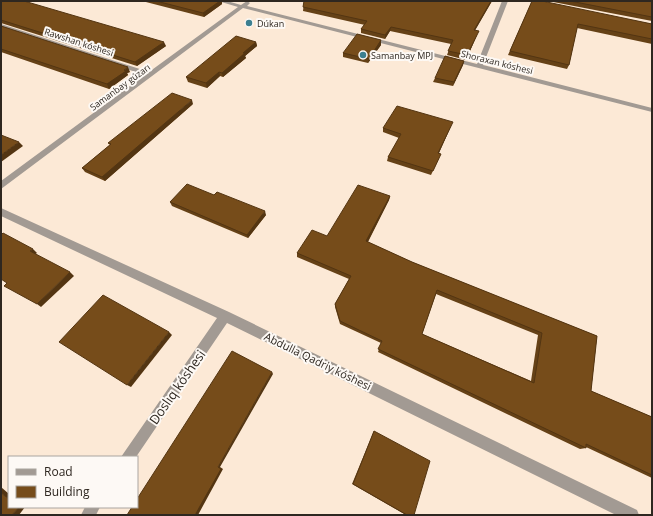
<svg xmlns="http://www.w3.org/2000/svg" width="653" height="516" font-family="'Open Sans',sans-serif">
	<rect width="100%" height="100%" fill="#fce9d6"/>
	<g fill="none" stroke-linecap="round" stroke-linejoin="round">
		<g fill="#a29a93" fill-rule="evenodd">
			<path d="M218 1H227L241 5 247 1 250 3 247 6 477 64 502 1H508L483 65 652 108V112L243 8 1 189V181L145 75 1 28V24L149 72 238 7Z"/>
			<path d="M1 208 229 312 637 510 639 515H616L227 323 136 457H121L217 318 1 216Z"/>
			<path d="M85 507H100L96 515H81Z"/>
		</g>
	</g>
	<g fill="#654116" fill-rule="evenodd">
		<path d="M1 1 166 46 137 66 1 23Z"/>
		<path d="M142 1H222V4L204 17Z"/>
		<path d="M304 1H492L475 30 477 35 466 60 447 55 451 44 390 31 385 39 361 33V29L365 25 303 11Z"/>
		<path d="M532 1 652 24V44L577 28 569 65 567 69 508 55Z"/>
		<path d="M548 1H652V21Z"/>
		<path d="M1 26 130 72 127 73 128 75 109 89 1 52Z"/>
		<path d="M381 40V45L368 63 343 57V53Z"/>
		<path d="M256 42 257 46 245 56 246 58 223 77 220 76 207 88 188 82 186 77Z"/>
		<path d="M464 61 463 65 453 86 433 82 435 78Z"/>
		<path d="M193 104 105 181 85 172 82 168 110 145 108 143Z"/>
		<path d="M451 126 439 153V158L431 175 387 161 388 157 399 138 383 132V128Z"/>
		<path d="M390 196 389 200 368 242 412 262 597 336 591 391 652 417V478L586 447V448L580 449 378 352 381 343 340 324 335 307V304L349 279 297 257V253L327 236ZM436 294 538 335 531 381 422 334Z"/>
		<path d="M170 202 266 215 248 238 172 206Z"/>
		<path d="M374 431 414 515H406L352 484Z"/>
	</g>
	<g fill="#533512">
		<path d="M220 1H222V4L204 17 203 13Z"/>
		<path d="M491 1H492L473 34 474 30Z"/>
		<path d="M391 27 390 31 385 39V35Z"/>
		<path d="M479 31 477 35 466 60 467 55Z"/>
		<path d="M381 40V45L368 63 369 59Z"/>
		<path d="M164 42 166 46 137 66 135 62Z"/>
		<path d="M256 42 257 46 245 56 246 58 223 77 222 73 243 53Z"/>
		<path d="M464 61 463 65 453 86 454 82Z"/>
		<path d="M128 67 130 72 127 73 128 75 109 89 107 84Z"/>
		<path d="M219 72 220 76 207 88 206 83Z"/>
		<path d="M192 100 193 104 105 181 102 177Z"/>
		<path d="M453 122 451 126 437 157 438 153Z"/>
		<path d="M19 142 23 146 1 162V155Z"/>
		<path d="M390 196 389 200 366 245V241Z"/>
		<path d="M265 211 266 215 248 238 247 235Z"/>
		<path d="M33 249 37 253 34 255 30 251Z"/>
		<path d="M70 272 74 276 41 307 37 304Z"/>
		<path d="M169 332 172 335 131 387 127 385Z"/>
		<path d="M272 372 273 374 220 467 223 469 198 515H195L218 467Z"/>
		<path d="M1 487 9 494V499L1 493Z"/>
		<path d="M19 507H25L19 515H12Z"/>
	</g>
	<g fill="#764c1a" stroke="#533512" fill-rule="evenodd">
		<path d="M1 1H24L164 42 135 62 1 20Z"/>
		<path d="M156 1H220L203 13Z"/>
		<path d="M304 1H491L474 30 479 31 467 55 448 51 453 40 391 27 385 35 361 29 367 21 303 7Z"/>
		<path d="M532 1H542L652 24V39L578 24 569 65 510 51Z"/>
		<path d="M570 1H652V17Z"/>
		<path d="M1 26 128 67 124 70 126 71 107 84 1 49Z"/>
		<path d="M357 34 381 40 369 59 343 53Z"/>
		<path d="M236 36 256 42 243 53H245L222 73 219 72 206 83 186 77Z"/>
		<path d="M445 56 464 61 454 82 435 78Z"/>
		<path d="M172 93 192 100 102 177 82 168 111 144 108 143Z"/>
		<path d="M397 106 453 122 438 153 441 154 433 171 388 157 401 134 383 128Z"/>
		<path d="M1 135 19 142 1 155Z"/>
		<path d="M187 184 214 195 217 192 265 211 247 235 170 202Z"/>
		<path d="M358 185 390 196 366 241 412 262 597 336 591 391 652 417V475L586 444V448L378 349 382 341 340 321 335 304 351 276 297 253 312 230 327 236ZM437 290 542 333 534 383 422 334Z"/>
		<path d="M3 233 33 249 30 251 70 272 37 304 4 286 7 283 1 279V235Z"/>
		<path d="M103 295 169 332 127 385 59 342Z"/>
		<path d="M232 351 272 372 218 467 221 469 195 515H127L132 507H137V499Z"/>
		<path d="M374 431 430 461 414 515H407L353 484Z"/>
		<path d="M1 493 9 499V507H19L12 515H1Z"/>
	</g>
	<g fill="#3c7f90" stroke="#fdf9f5" stroke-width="1.5">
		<circle cx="249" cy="23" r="4"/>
		<circle cx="363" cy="55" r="4"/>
	</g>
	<g text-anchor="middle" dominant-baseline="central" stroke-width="4" stroke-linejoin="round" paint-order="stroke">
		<g font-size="9" fill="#2e2720" stroke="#fdf9f5" text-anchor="start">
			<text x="257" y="23">Dúkan</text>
			<text x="371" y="55">Samanbay MPJ</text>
		</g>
		<g font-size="9" fill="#2e2720" stroke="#fdf9f5">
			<text transform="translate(79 42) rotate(18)">Rawshan kóshesi</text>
			<text transform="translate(497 62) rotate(14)">Shoraxan kóshesi</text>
			<text transform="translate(120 87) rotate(-36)">Samanbay gúzarı</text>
		</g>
		<g font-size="11" fill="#2e2720" stroke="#fdf9f5">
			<text transform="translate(318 361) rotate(26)">Abdulla Qadriy kóshesi</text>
		</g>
		<g font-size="13" fill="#2e2720" stroke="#fdf9f5">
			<text transform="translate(177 387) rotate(-55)">Doslıq kóshesi</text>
		</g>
	</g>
	<rect width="653" height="516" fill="none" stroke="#2e2720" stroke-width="4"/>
	<rect x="8" y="456" width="130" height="52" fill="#fdf9f5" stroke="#aaa5a0"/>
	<rect x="16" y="469" width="20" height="6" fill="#a29a93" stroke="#aaa5a0"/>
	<text x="44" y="476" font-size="12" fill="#2e2720">Road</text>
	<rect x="16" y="486" width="20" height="12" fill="#764c1a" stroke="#aaa5a0"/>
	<text x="44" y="496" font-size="12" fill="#2e2720">Building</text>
</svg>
